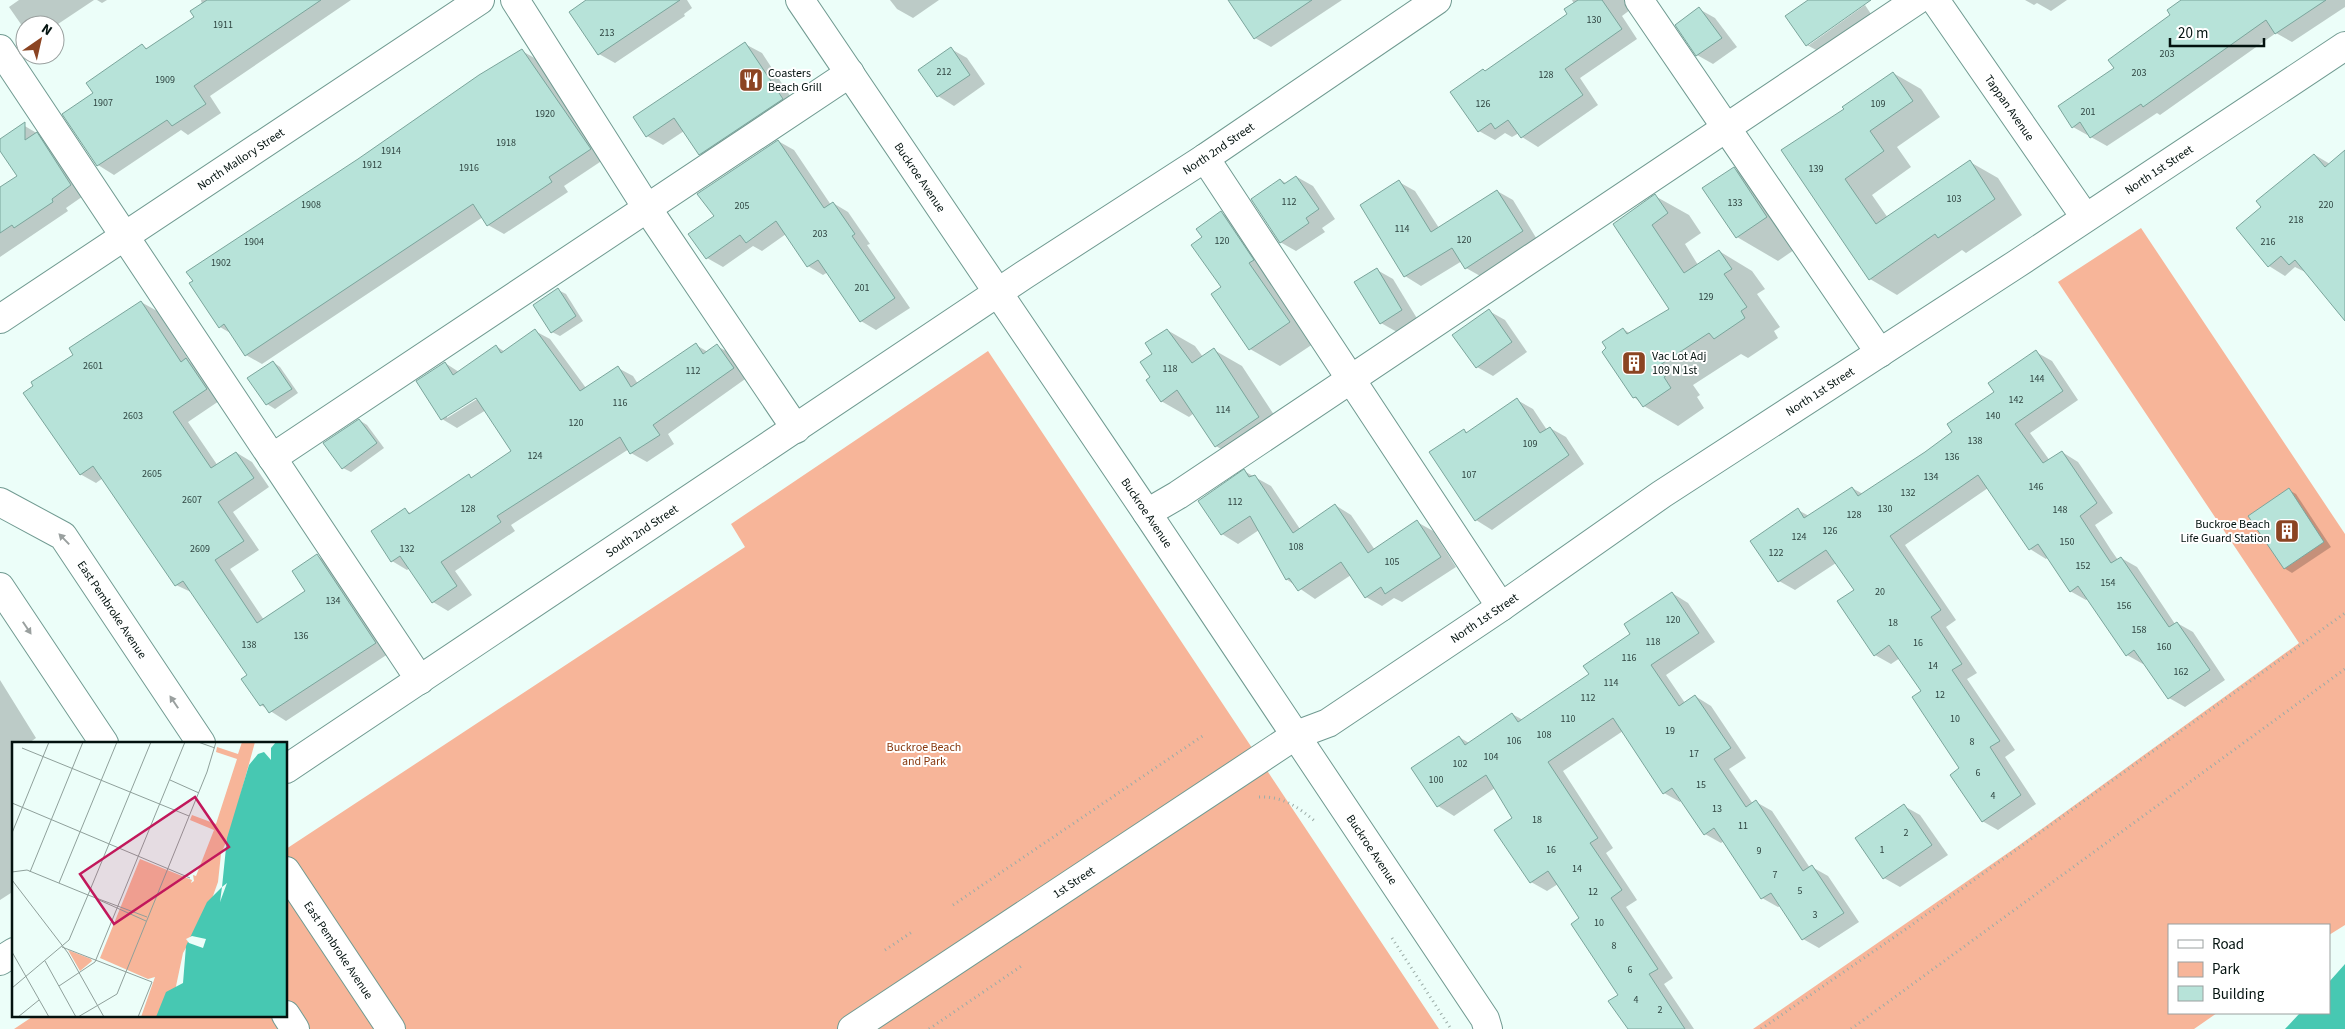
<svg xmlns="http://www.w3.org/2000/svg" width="2345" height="1029" font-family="'Source Sans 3',sans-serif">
	<rect width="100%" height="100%" fill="#ecfef9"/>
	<g fill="#f7b599">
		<path d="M2141 228 2345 534V925L2329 935V925H2169V1013H2217L2194 1029H1753L2018 846 2299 643 2058 282Z"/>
		<path d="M988 351 1439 1029H14L35 1015H286V849L745 547 731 524Z"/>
	</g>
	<path fill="#47c8b2" d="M2345 964V1029H2285L2300 1013H2329V982Z"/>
	<g fill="#0003" fill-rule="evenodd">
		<path d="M19 0H94L55 26 25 25V30L9 7Z"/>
		<path d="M97 0H107L102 3Z"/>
		<path d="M201 0H351L210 96 221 113 188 135 181 130 114 175 98 165 95 94 142 46 148 49 196 17 202 5Z"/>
		<path d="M588 0H687L692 8 684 14 685 16 615 63 599 54Z"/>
		<path d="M890 0H939L913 18 897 9Z"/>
		<path d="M1230 0H1342L1271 47 1255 38Z"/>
		<path d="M1572 0H1643L1622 16 1637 39 1580 78 1598 105 1538 147 1522 137 1519 133 1512 137 1505 133 1495 140 1479 131 1486 72 1569 14 1574 4Z"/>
		<path d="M1810 0H1861L1809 42V45L1865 5 1871 14 1818 51 1807 45Z"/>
		<path d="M2025 0H2067L2051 11 2037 3 2034 5Z"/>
		<path d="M2183 0H2345V7L2292 42 2276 33 2160 115 2157 113 2107 146 2073 127 2116 68 2172 15Z"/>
		<path d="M1699 9 1715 18 1737 47 1713 64 1697 55Z"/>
		<path d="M745 44 762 53 798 108 716 163 700 154 684 131 663 145 647 136Z"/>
		<path d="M951 49 967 58 985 84 954 106 938 96Z"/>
		<path d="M522 51 538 60 606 158 564 186 568 192 504 234 488 225 483 217 262 364 246 355 232 334 220 327Z"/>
		<path d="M1893 73 1921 89 1940 117 1897 147 1911 167 1872 195 1888 218 1970 162 1998 178 2022 215 1966 253 1962 250 1897 295 1870 279 1783 150 1846 110Z"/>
		<path d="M23 125 52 142 86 194 66 208 68 211 0 257V188L18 176 0 149V141Z"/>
		<path d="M778 141 794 150 831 205 833 203 848 212 870 244 867 245 910 308 876 330 861 321 828 272 823 275 808 266 786 234 762 251 753 246 723 267 707 258 690 234 715 216Z"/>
		<path d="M2345 153V320L2307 273 2295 267 2285 276 2269 266 2263 207 2315 155 2330 164Z"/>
		<path d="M1734 169 1775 192 1807 241 1778 261 1737 237Z"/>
		<path d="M1297 177 1313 186 1335 219 1322 228 1325 232 1296 251 1280 242 1281 180 1287 184Z"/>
		<path d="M1399 182 1415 191 1439 228 1497 191 1513 200 1538 241 1482 277 1466 268 1462 261 1421 286 1405 276 1361 205Z"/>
		<path d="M1655 196 1689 215 1701 233 1685 244 1698 265 1719 251 1752 271 1765 289 1757 294 1780 327 1774 331 1778 338 1748 358 1741 354 1693 385 1700 395 1697 397 1704 408 1678 426 1644 406 1634 397 1623 329 1631 334 1670 309 1615 224Z"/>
		<path d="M1221 213 1252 230 1319 340 1280 366 1250 349 1223 287 1204 237Z"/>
		<path d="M1377 270 1393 279 1418 320 1397 332 1381 323Z"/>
		<path d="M558 290 566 294 583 321 560 336 552 332Z"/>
		<path d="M141 302 157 311 190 362 202 369 222 399 188 422 218 466 237 453 252 462 269 487 233 512 259 550 230 569 264 620 307 592 317 556 333 565 391 652 286 721 261 705 249 675 193 593 176 585 103 478 96 483 80 474 75 355Z"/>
		<path d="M1489 311 1505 320 1527 352 1493 376 1477 367Z"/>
		<path d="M1167 330 1195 346 1203 357 1214 350 1242 366 1286 433 1243 462 1216 446 1194 413 1189 417 1161 401 1152 378 1154 354Z"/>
		<path d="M535 331 550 339 586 388 618 368 633 376 638 384 696 345 708 352 717 346 733 355 748 377 668 434 674 444 647 462 631 453 629 449 511 525 515 531 455 571 472 595 448 611 433 602 410 568 407 570 392 561 405 510 412 514 469 476 473 479 513 451 486 410 457 428 442 419 445 363 459 372 496 346 505 352ZM481 394 482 396 447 418V415Z"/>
		<path d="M2036 352 2052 361 2078 400 2030 433 2050 461 2062 452 2078 462 2113 513 2095 525 2111 550 2118 560 2121 558 2137 567 2175 624 2177 623 2193 632 2225 680 2185 707 2169 698 2145 663 2143 664 2127 655 2089 598 2086 600 2070 591 2048 557 2046 559 2030 549 1988 488 1905 545 1956 620 1946 627 1977 673 1967 679 2015 750 2005 757 2036 804 1998 830 1982 821 1961 768 1922 692 1900 658 1891 664 1875 655 1855 591 1836 563 1795 590 1779 581 1798 510 1809 516 1852 488 1863 494 1925 453 1954 432Z"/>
		<path d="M273 362 280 367 298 393 275 409 267 404 249 378Z"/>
		<path d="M1517 400 1533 409 1547 430 1550 428 1566 437 1584 464 1492 530 1476 520 1431 452 1464 430 1468 433Z"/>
		<path d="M359 420 367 425 384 448 351 472 343 468Z"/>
		<path d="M1244 471 1271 486 1300 529 1335 505 1351 515 1375 550 1417 522 1433 531 1456 567 1402 602 1394 598 1382 606 1366 597 1351 575 1315 599 1286 579 1259 530 1238 544 1222 534 1199 501Z"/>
		<path d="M2289 490 2296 494 2331 547 2292 573 2284 568Z"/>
		<path d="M1672 593 1688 603 1715 642 1666 675 1685 703 1695 696 1711 706 1746 758 1729 769 1753 804 1756 802 1772 811 1810 868 1812 867 1828 876 1859 922 1819 948 1803 939 1781 906 1778 907 1762 898 1724 841 1721 843 1705 834 1682 800 1680 802 1664 793 1623 731 1563 771 1613 848 1606 853 1637 900 1626 907 1673 978 1664 984 1694 1029H1629L1619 995 1581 918 1558 884 1547 891 1531 882 1514 818 1495 788 1454 816 1438 806 1412 768 1459 737 1469 743 1512 714 1523 720 1591 675Z"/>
		<path d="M0 680 36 738 29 743H14V891L0 900Z"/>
		<path d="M1904 806 1920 815 1948 855 1900 887 1884 878Z"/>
	</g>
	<g fill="#b7e3d9" stroke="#7ba59c">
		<path d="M207 0H321L194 86 206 104 172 126 167 120 97 166 62 114 93 93 86 83 142 44 146 49 194 17 190 11Z"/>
		<path d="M586 0H680L598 55 569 12Z"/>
		<path d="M1228 0H1312L1254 39Z"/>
		<path d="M1578 0H1602L1622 29 1565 69 1583 95 1521 138 1508 120 1495 129 1491 123 1478 132 1450 92 1483 69 1485 71 1567 14 1564 9Z"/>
		<path d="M1808 0H1871L1806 46 1785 16Z"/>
		<path d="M2181 0H2326L2275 34 2266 20 2143 107 2141 104 2090 138 2080 122 2072 128 2058 106 2114 68 2108 60 2170 15 2167 10Z"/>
		<path d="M1699 7 1722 38 1696 56 1675 25Z"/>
		<path d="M745 42 783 99 699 155 674 118 646 137 633 117Z"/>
		<path d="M951 47 970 75 937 97 918 70Z"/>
		<path d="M522 49 591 149 549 177 552 182 487 226 473 204 245 356 224 324 219 328 189 283 193 281 186 272 358 159 479 75Z"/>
		<path d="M1893 72 1913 101 1870 131 1884 151 1845 179 1876 224 1970 160 1995 199 1938 238 1935 234 1869 280 1781 150 1844 109 1842 107Z"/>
		<path d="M25 122V140L37 132 71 185 52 199 53 202 14 228 12 225 0 233V187L17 176 0 151V139Z"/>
		<path d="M778 140 824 208 833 202 855 234 852 236 895 298 860 322 818 260 807 267 776 221 746 243 740 235 706 259 688 234 714 216 697 194Z"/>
		<path d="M2345 150V321L2295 260 2289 265 2281 256 2268 267 2236 228 2261 207 2256 201 2314 154 2325 167Z"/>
		<path d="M1734 167 1767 217 1736 238 1702 188Z"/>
		<path d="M1296 176 1319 209 1306 218 1309 223 1280 243 1251 199 1280 179 1284 184Z"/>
		<path d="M1399 180 1431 232 1497 190 1523 231 1465 269 1452 248 1404 277 1360 205Z"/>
		<path d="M1655 194 1668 213 1652 225 1684 273 1719 250 1732 269 1724 274 1747 307 1741 311 1745 318 1714 339 1709 333 1660 365 1667 375 1664 377 1671 388 1643 407 1636 397 1633 398 1602 352 1606 348 1602 342 1623 328 1627 334 1669 309 1613 224Z"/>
		<path d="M1221 211 1254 260 1249 263 1290 322 1249 350 1211 294 1221 287 1191 245 1202 237 1196 229Z"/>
		<path d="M1377 268 1402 310 1380 324 1354 282Z"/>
		<path d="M558 288 576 316 551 333 533 305Z"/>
		<path d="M141 301 181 362 186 358 207 389 173 412 211 468 236 452 254 478 218 502 244 541 215 560 257 623 305 591 292 571 317 554 376 643 269 713 263 704 260 706 241 679 247 675 183 581 175 586 93 466 80 475 23 393 33 386 31 382 73 355 69 348Z"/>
		<path d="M1489 309 1512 342 1476 368 1452 335Z"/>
		<path d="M535 329 580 391 618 366 631 387 696 343 703 354 717 344 734 368 653 425 660 435 630 454 620 437 497 516 501 522 441 562 457 586 432 603 400 556 391 562 371 531 405 508 409 514 469 474 471 478 511 451 476 398 441 420 416 381 445 362 453 375 496 345 501 353Z"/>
		<path d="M1167 329 1192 363 1214 348 1259 417 1215 447 1177 390 1161 402 1146 380 1150 377 1140 362 1152 354 1145 343Z"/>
		<path d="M2036 350 2063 391 2015 424 2043 463 2062 451 2097 503 2080 516 2095 539 2111 563 2121 557 2169 627 2177 622 2210 670 2168 699 2134 650 2126 656 2078 586 2070 592 2038 544 2029 550 1978 475 1890 536 1941 610 1931 617 1962 664 1952 670 2000 741 1990 747 2021 795 1982 822 1950 775 1959 768 1912 697 1921 691 1889 645 1874 656 1837 601 1854 590 1826 550 1778 582 1750 541 1798 508 1804 518 1852 487 1858 496 1925 452 1952 432 1947 424 1994 392 1988 383Z"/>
		<path d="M273 361 292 389 266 405 247 378Z"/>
		<path d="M1517 398 1540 433 1550 427 1569 455 1475 521 1429 452 1464 429 1466 433Z"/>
		<path d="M359 419 377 443 342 469 323 443Z"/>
		<path d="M1244 469 1249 477 1255 475 1293 533 1335 504 1368 553 1417 520 1441 557 1385 594 1381 587 1365 598 1341 562 1298 591 1289 578 1286 580 1250 516 1221 535 1198 501Z"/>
		<path d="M2289 488 2324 542 2284 569 2248 516Z"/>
		<path d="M1672 592 1699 633 1651 665 1679 706 1695 695 1731 748 1714 759 1746 807 1756 800 1803 871 1812 865 1844 913 1802 940 1771 893 1761 899 1714 828 1704 835 1672 788 1663 794 1613 718 1548 762 1598 838 1590 843 1622 890 1611 898 1658 969 1649 974 1685 1029H1628L1608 1001 1618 995 1571 924 1579 918 1564 895 1548 871 1530 883 1494 830 1512 818 1486 775 1437 807 1411 768 1459 736 1465 745 1512 713 1518 722 1589 674 1583 666 1630 634 1624 624Z"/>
		<path d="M1904 804 1932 845 1883 879 1855 838Z"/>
	</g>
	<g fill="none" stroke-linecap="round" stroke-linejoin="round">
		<defs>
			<g id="minor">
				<path d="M515 0 647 208 796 429"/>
				<path id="s1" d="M800 0 1147 513 1485 1019 1488 1029"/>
				<path d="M1639 0 1880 353"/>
				<path id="s2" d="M1935 0 2085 217"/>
				<path d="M0 49 420 680"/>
				<path d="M1205 158 1501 607"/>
				<path id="s3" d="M0 319 480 0"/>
				<path d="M272 458 850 73"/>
				<path id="s4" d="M0 502 63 536 201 743"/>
				<path d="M1147 513 1178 495 1917 0"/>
				<path d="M0 587 104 743"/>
				<path id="s5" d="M286 769 1024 275 1205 158 1437 0"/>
				<path id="s6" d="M286 871 391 1029"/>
				<path d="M0 961 14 952"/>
				<path d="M286 1015 295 1029"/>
				<path id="s7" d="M852 1029 1296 735 1328 723 1501 607 1662 494 2015 265 2345 46"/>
			</g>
		</defs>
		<use href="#minor" stroke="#709a91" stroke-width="30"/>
		<g stroke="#9baca7" stroke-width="3" stroke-dasharray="1 4" stroke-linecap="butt">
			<path d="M1259 797C1283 796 1298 807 1316 822"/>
			<path d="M953 905 1204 735"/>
			<path d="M1392 938 1451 1029"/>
			<path d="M885 950 912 932"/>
			<path d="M929 1029 1023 965"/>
			<path d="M1761 1029 1906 929 2345 613"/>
			<path d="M1851 1029 2345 669"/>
		</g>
		<use href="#minor" stroke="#fff" stroke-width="28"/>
	</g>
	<defs><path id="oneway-solid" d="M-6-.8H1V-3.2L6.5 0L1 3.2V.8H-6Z" transform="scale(1.25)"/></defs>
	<g fill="#9aa09f">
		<use href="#oneway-solid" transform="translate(64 539) rotate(-134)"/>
		<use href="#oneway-solid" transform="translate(27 628) rotate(56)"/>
		<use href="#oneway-solid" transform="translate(174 702) rotate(-124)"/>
	</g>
	<defs>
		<symbol id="restaurant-square" viewBox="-11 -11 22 22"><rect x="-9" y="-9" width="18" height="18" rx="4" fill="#8b4422" stroke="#fff"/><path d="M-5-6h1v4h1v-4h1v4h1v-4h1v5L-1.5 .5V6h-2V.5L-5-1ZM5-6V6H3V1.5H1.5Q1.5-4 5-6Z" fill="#fff"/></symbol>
		<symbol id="building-square" viewBox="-11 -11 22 22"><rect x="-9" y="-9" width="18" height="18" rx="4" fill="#8b4422" stroke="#fff"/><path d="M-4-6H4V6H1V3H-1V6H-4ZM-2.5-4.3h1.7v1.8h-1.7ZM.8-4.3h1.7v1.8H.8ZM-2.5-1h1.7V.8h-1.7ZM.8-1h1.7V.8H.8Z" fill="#fff"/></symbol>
	</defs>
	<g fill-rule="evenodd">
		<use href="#restaurant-square" x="737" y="66" width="28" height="28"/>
		<use href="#building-square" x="1620" y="349" width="28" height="28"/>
		<use href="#building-square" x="2273" y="517" width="28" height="28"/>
	</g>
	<g text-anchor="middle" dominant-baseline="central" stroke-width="4" stroke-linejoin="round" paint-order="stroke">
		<g font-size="10" fill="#304642">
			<text x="1594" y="20">130</text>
			<text x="223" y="25">1911</text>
			<text x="607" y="33">213</text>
			<text x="2167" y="54">203</text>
			<text x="944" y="72">212</text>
			<text x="2139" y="73">203</text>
			<text x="1546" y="75">128</text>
			<text x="165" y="80">1909</text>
			<text x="103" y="103">1907</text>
			<text x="1483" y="104">126</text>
			<text x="1878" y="104">109</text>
			<text x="2088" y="112">201</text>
			<text x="545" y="114">1920</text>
			<text x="506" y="143">1918</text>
			<text x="391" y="151">1914</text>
			<text x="372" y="165">1912</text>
			<text x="469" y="168">1916</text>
			<text x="1816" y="169">139</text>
			<text x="1954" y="199">103</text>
			<text x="1289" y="202">112</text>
			<text x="1735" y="203">133</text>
			<text x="311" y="205">1908</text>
			<text x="2326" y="205">220</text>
			<text x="742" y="206">205</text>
			<text x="2296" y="220">218</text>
			<text x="1402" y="229">114</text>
			<text x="820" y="234">203</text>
			<text x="1464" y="240">120</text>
			<text x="1222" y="241">120</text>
			<text x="254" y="242">1904</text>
			<text x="2268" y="242">216</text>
			<text x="221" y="263">1902</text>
			<text x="862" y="288">201</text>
			<text x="1706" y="297">129</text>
			<text x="93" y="366">2601</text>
			<text x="1170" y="369">118</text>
			<text x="693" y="371">112</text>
			<text x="2037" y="379">144</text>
			<text x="2016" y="400">142</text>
			<text x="620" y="403">116</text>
			<text x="1223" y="410">114</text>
			<text x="133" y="416">2603</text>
			<text x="1993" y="416">140</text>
			<text x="576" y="423">120</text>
			<text x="1975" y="441">138</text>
			<text x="1530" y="444">109</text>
			<text x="535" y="456">124</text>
			<text x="1952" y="457">136</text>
			<text x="152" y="474">2605</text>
			<text x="1469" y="475">107</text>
			<text x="1931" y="477">134</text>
			<text x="2036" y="487">146</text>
			<text x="1908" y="493">132</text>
			<text x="192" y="500">2607</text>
			<text x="1235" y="502">112</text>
			<text x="468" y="509">128</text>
			<text x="1885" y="509">130</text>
			<text x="2060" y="510">148</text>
			<text x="1854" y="515">128</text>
			<text x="1830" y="531">126</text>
			<text x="1799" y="537">124</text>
			<text x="2067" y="542">150</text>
			<text x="1296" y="547">108</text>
			<text x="200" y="549">2609</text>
			<text x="407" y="549">132</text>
			<text x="1776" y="553">122</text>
			<text x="1392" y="562">105</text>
			<text x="2083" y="566">152</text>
			<text x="2108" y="583">154</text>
			<text x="1880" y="592">20</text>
			<text x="333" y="601">134</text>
			<text x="2124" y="606">156</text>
			<text x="1673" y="620">120</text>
			<text x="1893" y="623">18</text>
			<text x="2139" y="630">158</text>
			<text x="301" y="636">136</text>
			<text x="1653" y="642">118</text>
			<text x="1918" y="643">16</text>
			<text x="249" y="645">138</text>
			<text x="2164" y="647">160</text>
			<text x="1629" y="658">116</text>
			<text x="1933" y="666">14</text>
			<text x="2181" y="672">162</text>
			<text x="1611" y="683">114</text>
			<text x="1940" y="695">12</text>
			<text x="1588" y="698">112</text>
			<text x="1568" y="719">110</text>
			<text x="1955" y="719">10</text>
			<text x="1670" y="731">19</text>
			<text x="1544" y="735">108</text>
			<text x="1514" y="741">106</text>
			<text x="1972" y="742">8</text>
			<text x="1694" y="754">17</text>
			<text x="1491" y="757">104</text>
			<text x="1460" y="764">102</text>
			<text x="1978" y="773">6</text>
			<text x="1436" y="780">100</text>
			<text x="1701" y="785">15</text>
			<text x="1993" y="796">4</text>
			<text x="1717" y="809">13</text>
			<text x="1537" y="820">18</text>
			<text x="1743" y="826">11</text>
			<text x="1906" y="833">2</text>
			<text x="1551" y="850">16</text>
			<text x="1882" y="850">1</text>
			<text x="1759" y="851">9</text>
			<text x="1577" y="869">14</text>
			<text x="1775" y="875">7</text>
			<text x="1800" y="891">5</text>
			<text x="1593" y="892">12</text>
			<text x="1815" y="915">3</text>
			<text x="1599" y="923">10</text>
			<text x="1614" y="946">8</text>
			<text x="1630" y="970">6</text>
			<text x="1636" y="1000">4</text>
			<text x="1660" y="1010">2</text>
		</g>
		<g font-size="12" fill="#03120f" stroke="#fff" text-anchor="start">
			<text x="768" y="73">Coasters<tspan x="768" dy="14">Beach Grill</tspan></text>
			<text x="1652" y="356">Vac Lot Adj<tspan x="1652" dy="14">109 N 1st</tspan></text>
			<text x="2270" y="524" text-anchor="end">Buckroe Beach<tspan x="2270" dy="14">Life Guard Station</tspan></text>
		</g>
		<g font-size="12" fill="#03120f" stroke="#fff">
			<text stroke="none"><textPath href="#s2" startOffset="131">Tappan Avenue</textPath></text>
			<text stroke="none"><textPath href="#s5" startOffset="1120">North 2nd Street</textPath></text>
			<text stroke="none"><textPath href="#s3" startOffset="289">North Mallory Street</textPath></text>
			<text stroke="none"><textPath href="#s7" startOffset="1565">North 1st Street</textPath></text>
			<text stroke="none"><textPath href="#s1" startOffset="214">Buckroe Avenue</textPath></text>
			<text stroke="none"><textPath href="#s7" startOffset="1160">North 1st Street</textPath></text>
			<text stroke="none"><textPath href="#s1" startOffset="619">Buckroe Avenue</textPath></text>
			<text stroke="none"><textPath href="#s5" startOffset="428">South 2nd Street</textPath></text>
			<text stroke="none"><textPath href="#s4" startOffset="160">East Pembroke Avenue</textPath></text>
			<text stroke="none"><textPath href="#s7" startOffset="755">North 1st Street</textPath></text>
			<text stroke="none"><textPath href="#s1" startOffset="1024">Buckroe Avenue</textPath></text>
			<text stroke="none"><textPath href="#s7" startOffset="266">1st Street</textPath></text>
			<text stroke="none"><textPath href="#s6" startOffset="95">East Pembroke Avenue</textPath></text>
		</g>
		<g font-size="12" fill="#87390f" stroke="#fff">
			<text x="924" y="747">Buckroe Beach<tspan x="924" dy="14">and Park</tspan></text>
		</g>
	</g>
	<g transform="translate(12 742)">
		<rect width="275" height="275" fill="#ecfef9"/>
		<path d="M230 0H243L218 91 209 112 206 140 197 165 171 211 163 249 154 252 146 275H129L143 235 136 237 88 216 128 117 180 138 179 141 182 139 181 133 184 134 202 88 178 78 180 73 204 82 225 17 204 10 205 5 226 12ZM56 208 79 217 80 219 68 229Z" fill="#f7b599"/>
		<path d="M264 0H275V275H144L154 250 171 241 174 204 195 160 210 145 208 160 215 141 210 145 215 96 237 23 246 12 252 10 259 18V6Z" fill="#47c8b2"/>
		<path d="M180 194 194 197 191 206 177 201 174 197Z" fill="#ecfef9"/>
		<path fill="none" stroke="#8fa09b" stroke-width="1" d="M186 0 203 6M10 6 177 74M158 38 187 51M0 61 178 136M0 91 37 0M0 130 15 128 76 153M18 130 71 0M0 138 56 211 92 275M47 141 105 0M85 157 134 179M135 175 76 153 139 0M50 205 140 240 126 275M0 210 37 275M33 219 64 275M47 244 83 220 173 0M0 246 57 198 76 153M6 275 27 258M66 275 105 252 195 30 204 0"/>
		<path fill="#c2185b" fill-opacity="0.15" stroke="#c2185b" stroke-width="2.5" d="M183 55 217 105 102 182 68 132Z"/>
		<rect width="275" height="275" fill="none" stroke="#03120f" stroke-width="2.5"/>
	</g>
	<rect x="2168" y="924" width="162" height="90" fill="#ffffff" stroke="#9aa09f"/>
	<rect x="2178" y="940" width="25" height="8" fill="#ffffff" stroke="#9aa09f"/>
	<text x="2212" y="949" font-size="15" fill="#03120f">Road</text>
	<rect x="2178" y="962" width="25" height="15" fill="#f7b599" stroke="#9aa09f"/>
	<text x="2212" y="974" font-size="15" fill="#03120f">Park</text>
	<rect x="2178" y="986" width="25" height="15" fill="#b7e3d9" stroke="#9aa09f"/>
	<text x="2212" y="999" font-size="15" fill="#03120f">Building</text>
	<g transform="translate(40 40) rotate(34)"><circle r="24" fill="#ffffff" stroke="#9aa09f"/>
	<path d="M0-4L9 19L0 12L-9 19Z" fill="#8b4422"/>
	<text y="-8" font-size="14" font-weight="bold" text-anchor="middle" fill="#03120f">N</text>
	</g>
	<path d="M2170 38v8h94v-8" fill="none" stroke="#03120f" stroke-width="2.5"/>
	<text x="2178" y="38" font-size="15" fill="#03120f" stroke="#ffffff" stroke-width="4" paint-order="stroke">20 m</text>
</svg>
